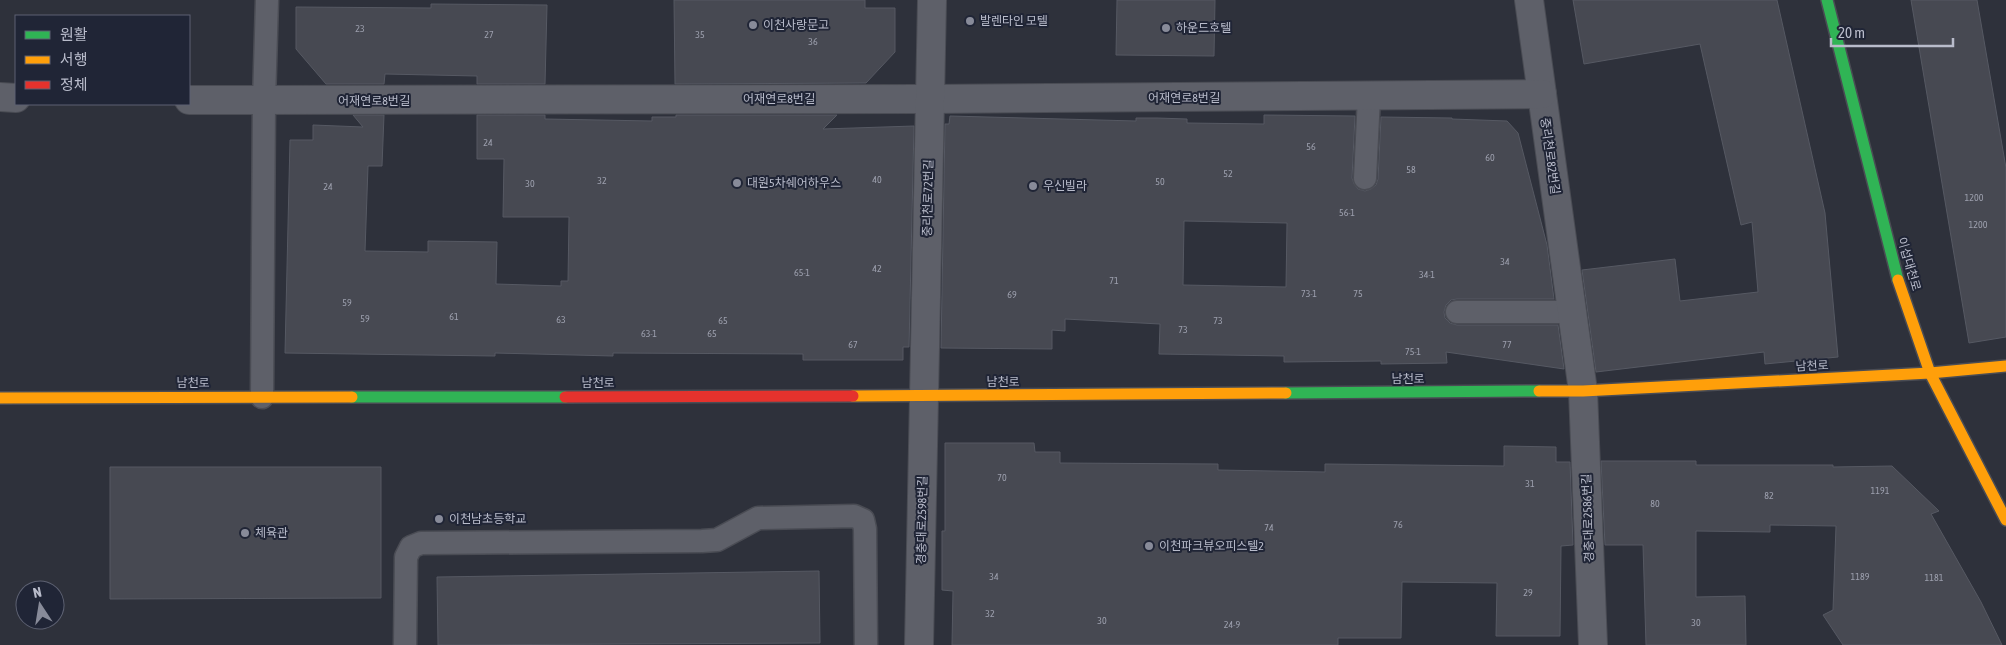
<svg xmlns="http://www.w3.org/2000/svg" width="2006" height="645" font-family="'Asap Condensed','Noto Sans KR',sans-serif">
	<rect width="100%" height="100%" fill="#2e313b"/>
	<g fill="#474952" stroke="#565963" fill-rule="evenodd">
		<path d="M674 0H865V8H895V52L866 83 675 84Z"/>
		<path d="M1117 0H1215L1214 56 1116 55Z"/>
		<path d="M1573 0H1777L1825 213 1838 357 1765 364 1764 352 1596 372 1582 270 1675 259 1680 301 1758 292 1752 222 1741 225 1700 44 1584 64Z"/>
		<path d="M1911 0H1977L2006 168V337L1969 343Z"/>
		<path d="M431 4 547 5 545 84H477V76L385 74 384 84H326L296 49V7L431 8Z"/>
		<path d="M353 115H384L382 166H368L365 251 428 252V241L497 242 496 284 561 286V281H568L569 217H503L504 159H477V115H545V119L652 121V117H676V115H837L823 129 914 126 909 347H903V360H803V354L613 353V356L495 353V356L285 353 290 140H313V125L363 127Z"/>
		<path d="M1264 115 1355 116 1352 178 1354 184 1358 189 1365 191 1371 189 1376 185 1378 179 1381 117 1452 118V119L1507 121 1518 133 1547 245 1554 299H1457L1451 300 1446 305 1444 312 1445 318 1450 323 1457 325H1558L1564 369 1446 352 1447 363 1381 364V361L1284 362V356L1159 354 1160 324 1065 319V331L1052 330V349L941 348 945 124H949L950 116 1136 121V118H1157L1187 119V123L1264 124ZM1184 221 1287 223 1286 287 1183 285Z"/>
		<path d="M945 443H1034L1035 452H1060V463L1218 464V470L1325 472V464L1504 466V446L1556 447V462H1570L1573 545 1561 546 1560 636H1496L1497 583 1402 582 1401 638H1338V645H952L953 591 942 590V531H945Z"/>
		<path d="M1601 461H1696V465H1833V467L1892 466 1939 511 1931 514 1981 602 2002 645H1843L1823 615 1833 610 1836 526 1770 525V532L1696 531V597L1745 596 1746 645H1646L1643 545H1605Z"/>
		<path d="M110 467H381V598L110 599Z"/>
		<path d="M819 571 820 643 438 645 437 577Z"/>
	</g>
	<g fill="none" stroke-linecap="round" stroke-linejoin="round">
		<defs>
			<g id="lane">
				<path d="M1365 178 1369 97"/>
				<path d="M1457 312H1572"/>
				<path d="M262 397 264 101 267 0"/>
				<path d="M405 645 406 557 411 547 421 543 702 541 717 540 758 518 854 516 863 520 865 529 866 645"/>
			</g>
			<g id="street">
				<path d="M1529 0 1583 391 1593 645"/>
				<path d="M0 97 16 98"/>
				<path d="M189 100 930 99 1542 94"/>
				<path d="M919 645 932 0"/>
			</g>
			<g id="fast">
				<path d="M1827 0 1898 280"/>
				<path d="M1286 393 1539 391"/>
				<path d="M352 397H565"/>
			</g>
			<g id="slow">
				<path d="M1898 280 1930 373 2006 520"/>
				<path d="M1539 391H1583L1930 373 2006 366"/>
				<path d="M853 396 1286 393"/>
				<path d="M0 398 352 397"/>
			</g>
			<path id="jam" d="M565 397 853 396"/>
		</defs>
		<use href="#lane" stroke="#4a4c54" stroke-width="25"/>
		<use href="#street" stroke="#4a4c54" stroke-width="30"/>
		<use href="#fast" stroke="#4a4c54" stroke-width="14"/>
		<use href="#slow" stroke="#4a4c54" stroke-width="14"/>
		<use href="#jam" stroke="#4a4c54" stroke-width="14"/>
		<use href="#lane" stroke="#5e6069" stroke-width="22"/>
		<use href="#street" stroke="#5e6069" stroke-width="28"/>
		<use href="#fast" stroke="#30b455" stroke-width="11"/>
		<use href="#slow" stroke="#ff9f0a" stroke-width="11"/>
		<use href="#jam" stroke="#e5322d" stroke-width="11"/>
	</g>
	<g fill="#888b99" stroke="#202536" stroke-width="2">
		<circle cx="970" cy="21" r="5"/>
		<circle cx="753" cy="25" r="5"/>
		<circle cx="1166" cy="28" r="5"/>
		<circle cx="737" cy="183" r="5"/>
		<circle cx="1033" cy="186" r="5"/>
		<circle cx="439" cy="519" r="5"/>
		<circle cx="245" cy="533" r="5"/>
		<circle cx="1149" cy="546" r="5"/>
	</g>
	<g text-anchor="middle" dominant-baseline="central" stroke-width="4" stroke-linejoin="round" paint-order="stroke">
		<g font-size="10" fill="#9c9fad">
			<text x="360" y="28">23</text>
			<text x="489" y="34">27</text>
			<text x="700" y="34">35</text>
			<text x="813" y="41">36</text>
			<text x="488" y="142">24</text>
			<text x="1311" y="146">56</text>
			<text x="1490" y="157">60</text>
			<text x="1411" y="169">58</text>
			<text x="1228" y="173">52</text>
			<text x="877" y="179">40</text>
			<text x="602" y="180">32</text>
			<text x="1160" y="181">50</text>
			<text x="530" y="183">30</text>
			<text x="328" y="186">24</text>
			<text x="1974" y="197">1200</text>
			<text x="1347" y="212">56-1</text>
			<text x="1978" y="224">1200</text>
			<text x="1505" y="261">34</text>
			<text x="877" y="268">42</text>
			<text x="802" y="272">65-1</text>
			<text x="1427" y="274">34-1</text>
			<text x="1114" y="280">71</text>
			<text x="1309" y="293">73-1</text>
			<text x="1358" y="293">75</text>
			<text x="1012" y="294">69</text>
			<text x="347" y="302">59</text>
			<text x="454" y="316">61</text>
			<text x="365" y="318">59</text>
			<text x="561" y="319">63</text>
			<text x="723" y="320">65</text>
			<text x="1218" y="320">73</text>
			<text x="1183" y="329">73</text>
			<text x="649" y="333">63-1</text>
			<text x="712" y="333">65</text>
			<text x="853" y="344">67</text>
			<text x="1507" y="344">77</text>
			<text x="1413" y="351">75-1</text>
			<text x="1002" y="477">70</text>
			<text x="1530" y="483">31</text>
			<text x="1880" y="490">1191</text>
			<text x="1769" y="495">82</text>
			<text x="1655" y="503">80</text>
			<text x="1398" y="524">76</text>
			<text x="1269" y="527">74</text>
			<text x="994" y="576">34</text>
			<text x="1860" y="576">1189</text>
			<text x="1934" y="577">1181</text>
			<text x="1528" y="592">29</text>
			<text x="990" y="613">32</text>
			<text x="1102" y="620">30</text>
			<text x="1696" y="622">30</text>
			<text x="1232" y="624">24-9</text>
		</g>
		<g font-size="12" fill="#b9bccb" stroke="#202536" text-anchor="start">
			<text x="980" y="21">발렌타인 모텔</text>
			<text x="763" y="25">이천사랑문고</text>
			<text x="1176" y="28">하운드호텔</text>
			<text x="747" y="183">대원5차쉐어하우스</text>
			<text x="1043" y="186">우신빌라</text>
			<text x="449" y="519">이천남초등학교</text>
			<text x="255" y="533">체육관</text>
			<text x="1159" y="546">이천파크뷰오피스텔2</text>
		</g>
		<g font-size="12" fill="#b9bccb" stroke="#202536">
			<text x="1184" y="98">어재연로8번길</text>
			<text x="779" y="99">어재연로8번길</text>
			<text x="374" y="101">어재연로8번길</text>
			<text transform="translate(1550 156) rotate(82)">중리천로82번길</text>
			<text transform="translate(928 198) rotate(-89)">중리천로72번길</text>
			<text transform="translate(1909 264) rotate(74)">이섭대천로</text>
			<text transform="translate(1812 366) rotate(-3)">남천로</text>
			<text x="1408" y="379">남천로</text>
			<text x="1003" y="382">남천로</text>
			<text x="193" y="383">남천로</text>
			<text x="598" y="383">남천로</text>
			<text transform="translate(1588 518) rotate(-92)">경충대로2586번길</text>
			<text transform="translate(922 520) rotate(-89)">경충대로2598번길</text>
		</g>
	</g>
	<rect x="15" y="15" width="175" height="90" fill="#202536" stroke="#5d6172"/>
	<rect x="25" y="31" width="25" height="8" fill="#30b455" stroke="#5d6172"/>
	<text x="60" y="40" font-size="15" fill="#b9bccb">원활</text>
	<rect x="25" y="56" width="25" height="8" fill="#ff9f0a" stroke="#5d6172"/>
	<text x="60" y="65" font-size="15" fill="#b9bccb">서행</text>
	<rect x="25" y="81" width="25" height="8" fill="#e5322d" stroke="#5d6172"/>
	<text x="60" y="90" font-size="15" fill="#b9bccb">정체</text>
	<g transform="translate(40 605) rotate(348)"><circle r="24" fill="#202536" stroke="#5d6172"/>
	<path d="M0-4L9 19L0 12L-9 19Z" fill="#888b99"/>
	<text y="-8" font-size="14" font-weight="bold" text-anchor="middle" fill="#b9bccb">N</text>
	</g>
	<path d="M1831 38v8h122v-8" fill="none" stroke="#b9bccb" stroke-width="2.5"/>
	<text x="1838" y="38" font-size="15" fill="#b9bccb" stroke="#202536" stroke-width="4" paint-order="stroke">20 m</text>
</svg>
